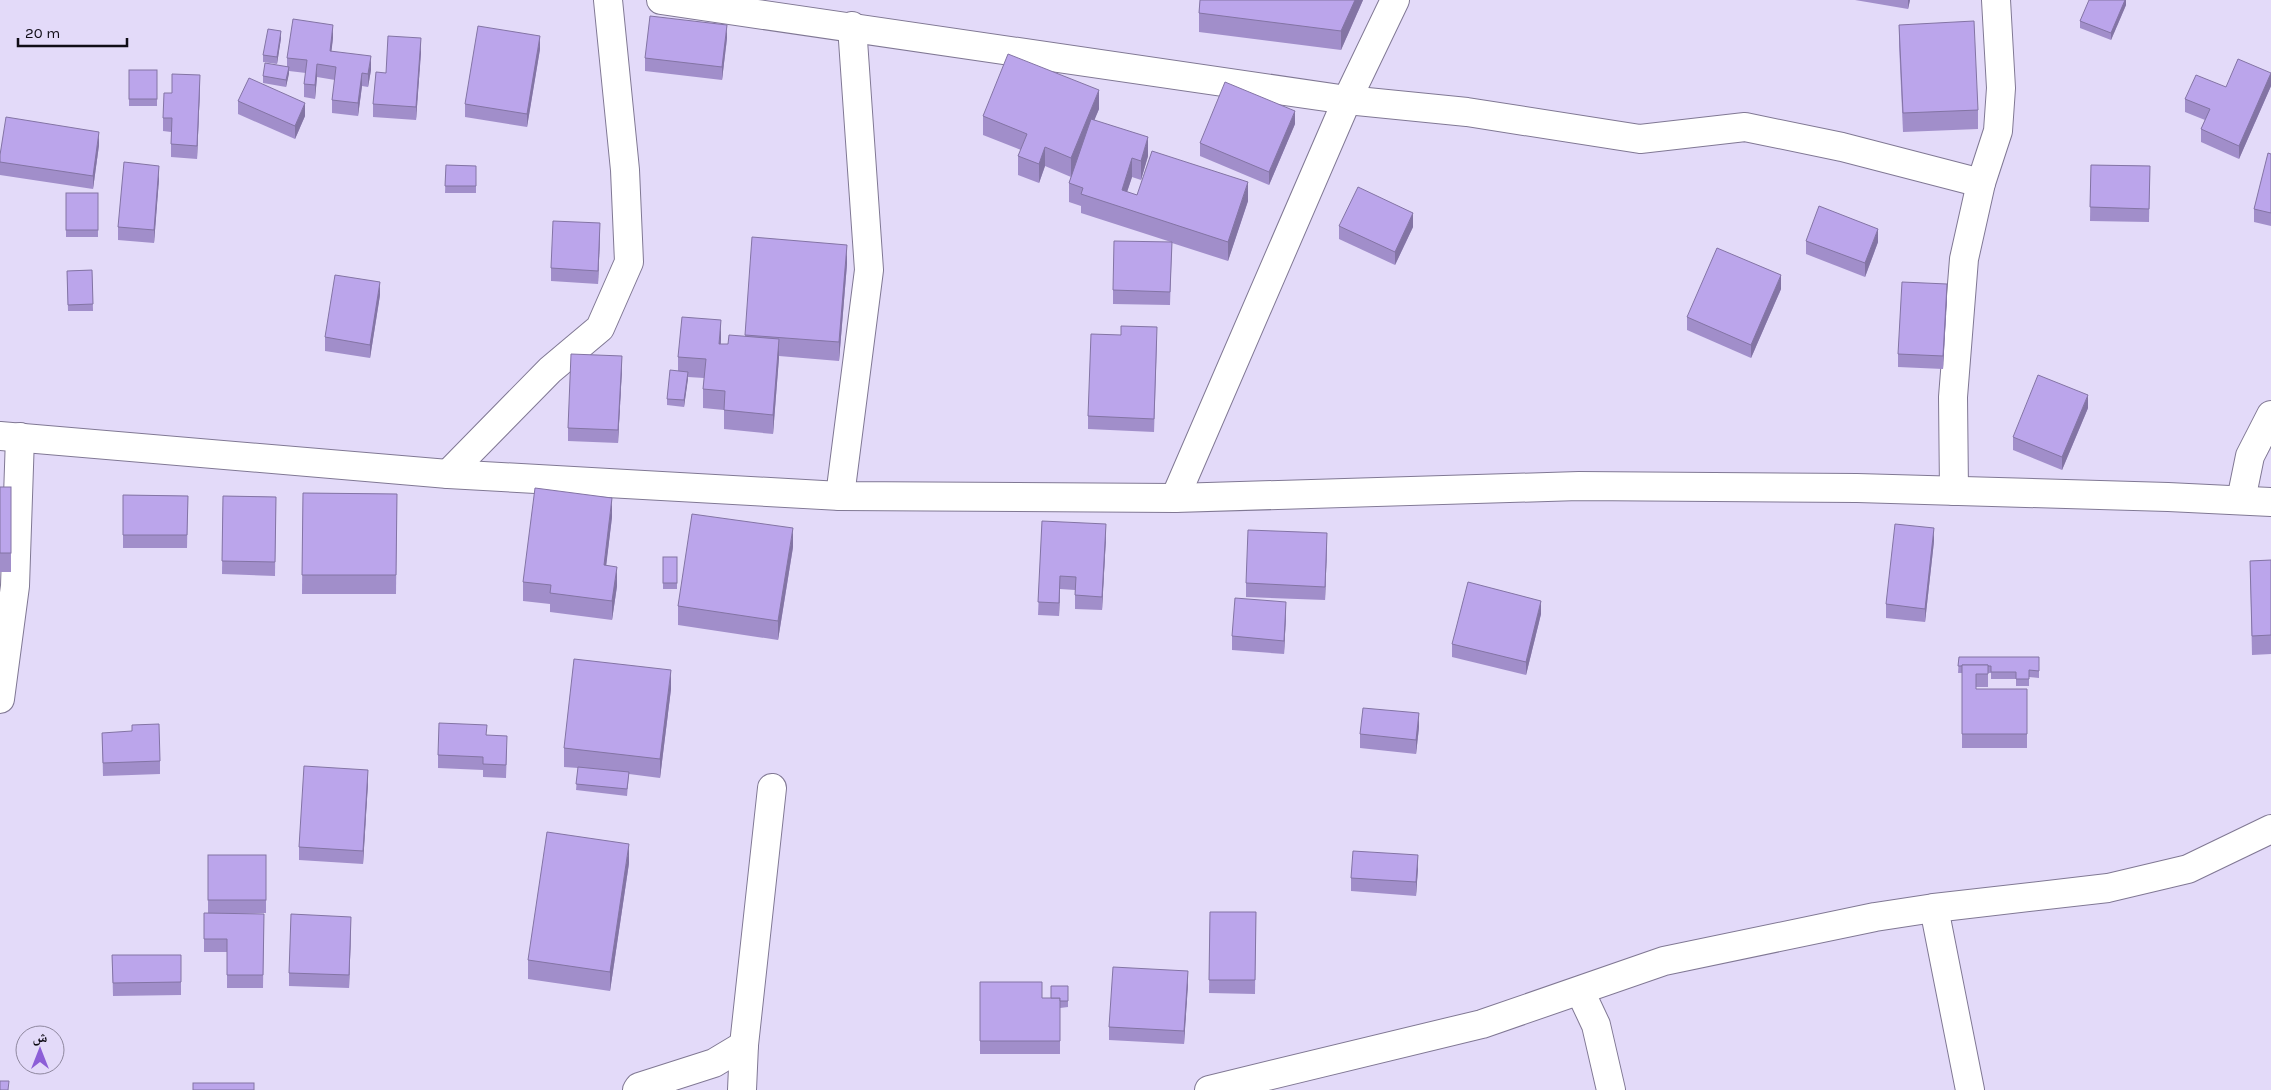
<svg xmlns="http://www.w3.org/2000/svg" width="2271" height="1090" font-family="Karla,'Noto Naskh Arabic',sans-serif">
	<rect width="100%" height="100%" fill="#e3daf9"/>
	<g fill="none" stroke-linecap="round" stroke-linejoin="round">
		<defs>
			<g id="minor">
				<path d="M661 0 1347 100 1467 112 1640 139 1745 127 1842 147 1981 183"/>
				<path d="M0 436 448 474 840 496 1175 498 1579 486 1857 488 2168 497 2271 502"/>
				<path d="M448 474 550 370 600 328 629 262 625 170 608 0"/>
				<path d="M1954 491 1953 397 1964 259 1981 183 1998 131 2001 88 1996 0"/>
				<path d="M840 496 869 270 852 26"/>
				<path d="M1175 498 1347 100 1395 0"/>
				<path d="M2241 500 2250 456 2271 415"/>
				<path d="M0 699 15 586 20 437"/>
				<path d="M1934 908 1970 1090"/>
				<path d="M1580 991 1596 1025 1611 1090"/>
				<path d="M637 1090 639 1087 714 1063 744 1045"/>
				<path d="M742 1090 744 1045 772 788"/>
				<path d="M1209 1090 1482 1024 1664 961 1875 917 1934 908 2108 888 2188 869 2271 829"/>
			</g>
		</defs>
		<use href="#minor" stroke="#807894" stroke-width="30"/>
		<use href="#minor" stroke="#fff" stroke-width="28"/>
	</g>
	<g fill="#a18eca">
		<path d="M1200 0H1363L1341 50 1199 32V13Z"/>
		<path d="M1855 0H1910L1908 9Z"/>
		<path d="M2126 0V5L2111 40 2080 28V21Z"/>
		<path d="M1899 25 1978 110V129L1903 132 1899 44Z"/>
		<path d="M281 38 277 64 263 62V55Z"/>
		<path d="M333 38 331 51 371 70 368 87 362 86 358 116 332 113V100L335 80 317 77 315 99 304 97V84L306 73 289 71 286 87 263 83V76L287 67V58Z"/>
		<path d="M727 38 722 80 645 71V58Z"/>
		<path d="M540 49 527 127 465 117V104Z"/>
		<path d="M421 52 416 120 373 117V104L386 73Z"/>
		<rect x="129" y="70" width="28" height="36"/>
		<path d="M2271 73V86L2239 159 2201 142V129L2205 120 2185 112V99L2226 87Z"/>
		<path d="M200 88 197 159 171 157V132L163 131V118Z"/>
		<path d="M238 101 305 116 295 139 238 114Z"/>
		<path d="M1099 109 1094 120 1148 156 1141 180 1132 177 1127 192 1137 195 1248 201 1228 261 1172 243 1170 305 1113 304V290L1171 242 1081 213V206L1069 202V183L1071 177 1045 166 1039 183 1018 175V156L1021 150 983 135V116Z"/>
		<path d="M1295 124 1269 185 1200 156V143Z"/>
		<path d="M99 145 93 189 0 175V155Z"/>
		<path d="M2271 154V226L2254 222V209Z"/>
		<path d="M446 165 476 166V193H445Z"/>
		<path d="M2091 165 2150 166 2149 222 2090 221Z"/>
		<path d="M159 179 154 243 118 240V227Z"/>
		<rect x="66" y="193" width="32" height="44"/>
		<path d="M1339 226 1413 227 1395 265 1339 239Z"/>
		<path d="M600 236 598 284 551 281V268Z"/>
		<path d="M1806 241 1878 242 1865 277 1806 254Z"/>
		<path d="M847 264 839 361 779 356 773 434 724 429V410L703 408V389L704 378 688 377 684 407 667 405V399L678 371V357L721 339V344H728L745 337V335Z"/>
		<path d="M92 270 93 311H68L67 271Z"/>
		<path d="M1781 289 1751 358 1687 330V317Z"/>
		<path d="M380 295 370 358 325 351V337Z"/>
		<path d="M1947 298 1943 369 1898 367V354Z"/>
		<path d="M1157 340 1154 432 1088 429V416Z"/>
		<path d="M622 369 618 443 568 441V428Z"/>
		<path d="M2088 408 2062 470 2013 450V437Z"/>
		<rect x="0" y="487" width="11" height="85"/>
		<path d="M303 493 397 494 396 594H302Z"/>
		<path d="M123 495 188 496 187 548H123Z"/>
		<path d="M223 496 276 497 275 576 222 574Z"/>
		<path d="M612 517 606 565 617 586 612 620 550 612V604L523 601V582Z"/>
		<path d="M1042 521 1106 537 1102 610 1075 609V590L1060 589 1059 616 1038 615Z"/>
		<path d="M1934 541 1925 622 1886 618V604Z"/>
		<path d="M1327 546 1325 600 1246 597V583Z"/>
		<path d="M793 547 778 640 678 625V606Z"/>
		<rect x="663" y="557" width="14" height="32"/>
		<path d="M2271 560V654L2252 655 2250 561Z"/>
		<path d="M1541 614 1526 675 1452 657V644Z"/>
		<path d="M1286 615 1284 654 1232 650V636Z"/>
		<path d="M1959 657H2039V678L2029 677V686H2016V679H1991V673H1988V687H1976V689H2027V748H1962V673H1958Z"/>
		<path d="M671 689 660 778 629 774 627 796 576 790 578 768 564 767V748Z"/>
		<path d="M1419 727 1416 754 1360 748V734Z"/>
		<path d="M102 733 160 761V774L103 776Z"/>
		<path d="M487 735 507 749 506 778 483 777V770L438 768V755Z"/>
		<path d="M368 783 363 864 299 860V847Z"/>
		<rect x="208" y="855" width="58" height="58"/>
		<path d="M629 863 610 991 528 979V960Z"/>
		<path d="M1418 868 1416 896 1351 891V878Z"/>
		<path d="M1210 912H1256L1255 994 1209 993Z"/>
		<path d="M204 913 264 914 263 988H227V952H204Z"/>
		<path d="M351 930 349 988 289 986V973Z"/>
		<path d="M112 955H181V995L113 996Z"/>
		<path d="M980 982 1042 998H1051L1068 986V1007L1060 1008V1054H980Z"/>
		<path d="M1188 984 1184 1044 1109 1040V1027Z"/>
	</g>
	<g fill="#8374a4">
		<path d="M1355 0H1363L1341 50V31Z"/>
		<path d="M1908 0H1910L1908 9Z"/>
		<path d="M2125 0H2126V5L2111 40V33Z"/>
		<path d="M333 25V38L330 64V51Z"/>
		<path d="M727 25V38L722 80V67Z"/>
		<path d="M281 31V38L277 64V57Z"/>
		<path d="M540 36V49L527 127V114Z"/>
		<path d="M421 38V52L416 120V107Z"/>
		<path d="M371 56V70L368 87V74Z"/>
		<path d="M317 64V77L315 99V85Z"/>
		<path d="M289 67V74L286 87V80Z"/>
		<path d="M362 73V86L358 116V103Z"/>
		<path d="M2271 73V86L2239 159V146Z"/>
		<path d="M200 75V88L197 159V146Z"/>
		<path d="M1099 90V109L1071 177V158Z"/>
		<path d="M305 103V116L295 139V126Z"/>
		<path d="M1295 111V124L1269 185V172Z"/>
		<path d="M99 132V145L93 189V176Z"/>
		<path d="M1148 137V156L1141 180V161Z"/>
		<path d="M1045 147V166L1039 183V164Z"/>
		<path d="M1132 158V177L1122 207V190Z"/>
		<path d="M159 166V179L154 243V230Z"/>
		<path d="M1248 182V201L1228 261V242Z"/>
		<path d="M1413 213V227L1395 265V252Z"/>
		<path d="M600 223V236L598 284V271Z"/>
		<path d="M1878 229V242L1865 277V263Z"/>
		<path d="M847 245V264L839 361V342Z"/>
		<path d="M1781 275V289L1751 358V345Z"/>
		<path d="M380 282V295L370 358V345Z"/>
		<path d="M1947 284V298L1943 369V356Z"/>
		<path d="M721 320V339L719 363V344Z"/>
		<path d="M779 339V358L773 434V415Z"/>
		<path d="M622 356V369L618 443V430Z"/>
		<path d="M688 372V379L684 407V400Z"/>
		<path d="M2088 395V408L2062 470V457Z"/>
		<path d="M612 498V517L604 584V565Z"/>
		<path d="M1106 524V537L1102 610V597Z"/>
		<path d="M793 528V547L778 640V621Z"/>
		<path d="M1934 528V541L1925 622V609Z"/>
		<path d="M1327 533V546L1325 600V587Z"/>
		<path d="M617 567V586L612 620V601Z"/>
		<path d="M1060 576V589L1059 616V603Z"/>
		<path d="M1541 601V614L1526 675V662Z"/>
		<path d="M1286 602V615L1284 654V641Z"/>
		<path d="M671 670V689L660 778V759Z"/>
		<path d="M1419 713V727L1416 754V740Z"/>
		<path d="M368 770V783L363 864V851Z"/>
		<path d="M629 844V863L610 991V972Z"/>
		<path d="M1418 855V868L1416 896V882Z"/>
		<path d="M351 917V930L349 988V975Z"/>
		<path d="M1188 971V984L1184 1044V1031Z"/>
	</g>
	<g fill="#bba5eb" stroke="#8374a4">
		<path d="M1200 0H1355L1341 31 1199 13Z"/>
		<path d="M2089 0H2125L2111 33 2080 21Z"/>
		<path d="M650 16 727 25 722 67 645 58Z"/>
		<path d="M293 19 333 25 330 51 371 56 368 74 362 73 358 103 332 100 336 67 317 64 315 85 304 84 307 60 287 58Z"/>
		<path d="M1974 21 1978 110 1903 113 1899 25Z"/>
		<path d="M478 26 540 36 527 114 465 104Z"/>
		<path d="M268 29 281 31 277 57 263 55Z"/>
		<path d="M388 36 421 38 416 107 373 104 376 72 386 73Z"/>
		<path d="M1008 54 1099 90 1071 158 1045 147 1039 164 1018 156 1027 134 983 116Z"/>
		<path d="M2238 59 2271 73 2239 146 2201 129 2210 109 2185 99 2196 75 2226 87Z"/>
		<path d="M265 63 289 67 286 80 263 76Z"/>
		<rect x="129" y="70" width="28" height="29"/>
		<path d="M172 74 200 75 197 146 171 144 172 118H163L164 93H172Z"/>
		<path d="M249 78 305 103 295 126 238 101Z"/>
		<path d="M1225 82 1295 111 1269 172 1200 143Z"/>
		<path d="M6 117 99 132 93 176 0 162V155Z"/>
		<path d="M1091 119 1148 137 1141 161 1132 158 1122 190 1137 195 1152 151 1248 182 1228 242 1081 194 1083 188 1069 183Z"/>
		<path d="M2268 153 2271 154V213L2254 209Z"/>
		<path d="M124 162 159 166 154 230 118 227Z"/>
		<path d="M446 165 476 166V186H445Z"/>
		<path d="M2091 165 2150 166 2149 209 2090 207Z"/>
		<path d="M1358 187 1413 213 1395 252 1339 226Z"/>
		<rect x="66" y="193" width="32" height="37"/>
		<path d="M1819 206 1878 229 1865 263 1806 241Z"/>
		<path d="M553 221 600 223 598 271 551 268Z"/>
		<path d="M752 237 847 245 839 342 745 335Z"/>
		<path d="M1114 241 1172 242 1170 292 1113 290Z"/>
		<path d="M1717 248 1781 275 1751 345 1687 317Z"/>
		<path d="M92 270 93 304 68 305 67 271Z"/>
		<path d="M335 275 380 282 370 345 325 337Z"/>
		<path d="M1902 282 1947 284 1943 356 1898 354Z"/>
		<path d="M682 317 721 320 719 344H728L729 335 779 339 773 415 724 410 725 391 703 389 706 359 678 357Z"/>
		<path d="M1121 326 1157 327 1154 419 1088 416 1091 334 1121 335Z"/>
		<path d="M571 354 622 356 618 430 568 428Z"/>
		<path d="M670 370 688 372 684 400 667 399Z"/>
		<path d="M2038 375 2088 395 2062 457 2013 437Z"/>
		<rect x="0" y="487" width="11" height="66"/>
		<path d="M535 488 612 498 604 565 617 567 612 601 550 593 551 585 523 582Z"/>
		<path d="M303 493 397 494 396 575H302Z"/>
		<path d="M123 495 188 496 187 535H123Z"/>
		<path d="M223 496 276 497 275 562 222 561Z"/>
		<path d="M692 514 793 528 778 621 678 606Z"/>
		<path d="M1042 521 1106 524 1102 597 1075 595 1076 577 1060 576 1059 603 1038 602Z"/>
		<path d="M1895 524 1934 528 1925 609 1886 604Z"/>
		<path d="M1248 530 1327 533 1325 587 1246 583Z"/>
		<rect x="663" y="557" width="14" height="26"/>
		<path d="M2271 560V635L2252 636 2250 561Z"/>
		<path d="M1468 582 1541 601 1526 662 1452 644Z"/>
		<path d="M1235 598 1286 602 1284 641 1232 636Z"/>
		<path d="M1959 657H2039V671L2029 670V679H2016V672H1991V666H1988V665H1962V666H1958Z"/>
		<path d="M574 659 671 670 660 759 564 748Z"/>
		<path d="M1962 665H1988V674H1976V689H2027V734H1962Z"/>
		<path d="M1363 708 1419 713 1416 740 1360 734Z"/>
		<path d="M439 723 487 725 486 735 507 736 506 765 483 764V757L438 755Z"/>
		<path d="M159 724 160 761 103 763 102 733 132 731V725Z"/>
		<path d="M304 766 368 770 363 851 299 847Z"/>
		<path d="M578 767 629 772 627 789 576 784Z"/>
		<path d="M547 832 629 844 610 972 528 960Z"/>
		<path d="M1353 851 1418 855 1416 882 1351 878Z"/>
		<rect x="208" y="855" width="58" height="45"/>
		<path d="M1210 912H1256L1255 980H1209Z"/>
		<path d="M204 913 264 914 263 975H227V939H204Z"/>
		<path d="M291 914 351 917 349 975 289 973Z"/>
		<path d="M112 955H181V982L113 983Z"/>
		<path d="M1113 967 1188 971 1184 1031 1109 1027Z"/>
		<path d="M980 982H1042V998H1060V1041H980Z"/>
		<path d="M1051 986H1068V1001H1060V998H1051Z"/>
		<path d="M0 1081H9L8 1090H0Z"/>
		<rect x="193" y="1083" width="61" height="7"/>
	</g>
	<g transform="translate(40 1050)"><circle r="24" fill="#e3daf9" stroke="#8f889f"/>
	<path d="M0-4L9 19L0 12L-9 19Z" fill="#8c5ed7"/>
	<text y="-8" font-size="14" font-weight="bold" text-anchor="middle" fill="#100d17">ش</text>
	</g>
	<path d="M18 38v8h109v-8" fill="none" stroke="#100d17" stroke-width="2.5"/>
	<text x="25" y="38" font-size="15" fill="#100d17" stroke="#e3daf9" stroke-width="4" paint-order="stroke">20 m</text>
</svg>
